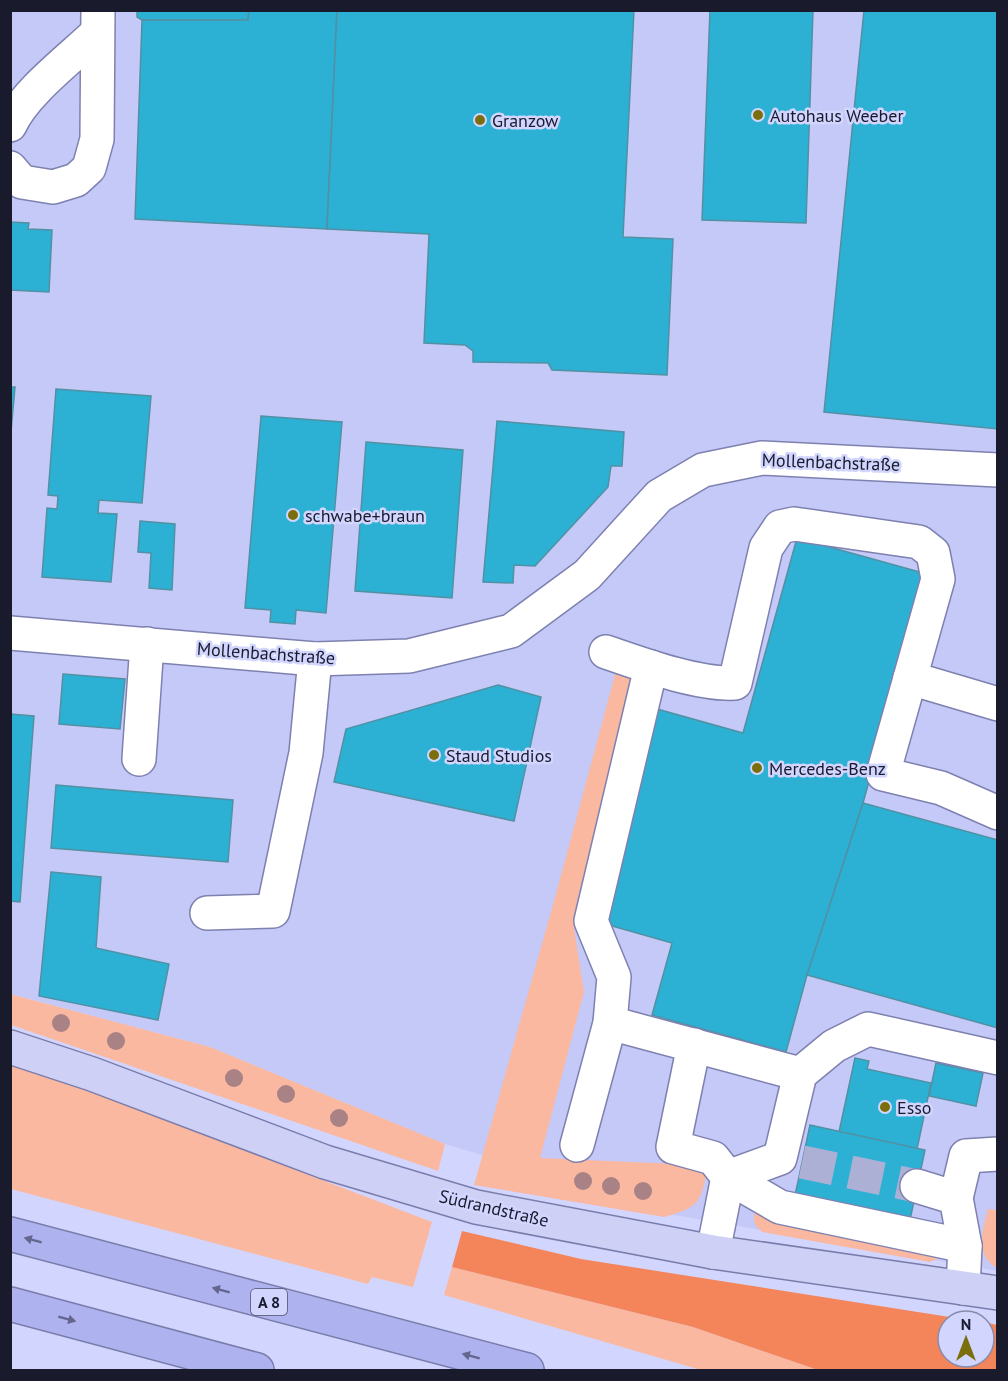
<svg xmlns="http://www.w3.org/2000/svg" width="1008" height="1381" font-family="'PT Sans',sans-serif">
	<rect width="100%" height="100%" fill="#d2d6ff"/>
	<path fill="#c4c9f7" d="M10 11H997V1271L478 1181 485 1156 445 1144 210 1047 11 994Z"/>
	<g fill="#fab8a0">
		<path d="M625 670 632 679 633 691 577 901 574 928 584 992 540 1158 698 1165 707 1171C700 1205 698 1207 664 1217L474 1185 556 894 616 671Z"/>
		<path d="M10 994 210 1047 445 1144 438 1171 11 1025Z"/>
		<path d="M11 1065 105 1097 432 1222 413 1287 372 1277 368 1284 11 1189Z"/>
		<path d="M762 1209 940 1249 937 1259 930 1262 762 1232C755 1225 752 1222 755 1212Z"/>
		<path d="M988 1209 997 1210V1268C974 1255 983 1230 988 1209Z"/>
		<path d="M452 1267 693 1327 818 1370H701L444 1295Z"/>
	</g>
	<path fill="#f4845a" d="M462 1231 581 1259 975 1321H948V1357H984V1322L997 1325V1370H818L693 1327 452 1267Z"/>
	<g fill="#2cb1d4" stroke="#5290a4" stroke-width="1.5">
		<path d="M137 10H249L248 20H142L137 17Z"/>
		<path d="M249 10H337L327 229 135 219 142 20H248Z"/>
		<path d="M337 10H634L623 237 673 239 667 375 552 370 548 363 473 362V351L465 345 424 343 429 234 327 229Z"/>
		<path d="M710 10H813L806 223 702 220Z"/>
		<path d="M864 10H998V429L824 412Z"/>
		<path d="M10 222 29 223 28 229 52 230 49 292 10 290Z"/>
		<path d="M10 387H15L10 443Z"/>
		<path d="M56 389 151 396 142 503 99 500 98 513 117 514 111 582 42 577 47 508 57 509 58 496 48 495Z"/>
		<path d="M261 416 342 422 326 613 296 610 295 624 270 622 271 610 245 608Z"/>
		<path d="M497 421 624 432 622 466H611L608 487 535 566 514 565 513 583 483 582Z"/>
		<path d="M366 442 463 450 452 598 355 591Z"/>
		<path d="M140 521 175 524 172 590 149 588 151 553 138 552Z"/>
		<path d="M797 538 927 574 863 803 807 975 786 1052 652 1015 672 943 598 922 657 709 743 733Z"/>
		<path d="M63 674 125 679 120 729 59 724Z"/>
		<path d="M498 685 541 697 514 821 334 782 346 729Z"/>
		<path d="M10 714 34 716 20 902 10 901Z"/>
		<path d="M56 785 233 800 228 862 51 848Z"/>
		<path d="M863 803 998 840V1028L807 975Z"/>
		<path d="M51 872 101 877 96 948 169 964 158 1020 39 996Z"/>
		<path d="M855 1058 869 1061 867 1069 931 1083 917 1149 839 1132Z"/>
		<path d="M936 1063 983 1073 976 1106 929 1096Z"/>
		<path d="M810 1125 925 1150 908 1229 793 1205Z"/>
	</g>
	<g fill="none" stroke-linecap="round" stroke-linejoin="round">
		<path stroke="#adb0d5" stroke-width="33" stroke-dasharray="33 16" stroke-linecap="butt" d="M802 1162 917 1186"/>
		<defs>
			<g id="minor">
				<path d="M10 125C24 93 71 58 97 33"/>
				<path d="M10 168 22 182 53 187 76 180 89 168 97 139 98 10"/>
				<path d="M10 633 315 659 409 656 511 631 587 575 659 496 703 470 762 458 998 470"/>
				<path d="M606 652C641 664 698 685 735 683L766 548 780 527 794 524 919 542 933 553 938 579 883 774 941 788 998 813"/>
				<path d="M651 667 591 921 614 977 610 1023 800 1074"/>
				<path d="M910 678 998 704"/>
				<path d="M139 759 147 644"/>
				<path d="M207 913 273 911 306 753 315 659"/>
				<path d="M694 1045 673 1147 713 1158 728 1177 780 1207 965 1246"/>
				<path d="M577 1145 610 1023"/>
				<path d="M917 1186 956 1198 965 1246 963 1288"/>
				<path d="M956 1198 966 1156 998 1154"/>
				<path d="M713 1252 728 1177 780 1158 800 1074 834 1046 868 1029 998 1058"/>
			</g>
			<path id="major" d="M10 1047 92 1074 325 1162 476 1207 713 1252 998 1293"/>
			<g id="highway">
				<path d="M10 1234 527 1370"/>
				<path d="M10 1304 257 1370"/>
			</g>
		</defs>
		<use href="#minor" stroke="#7e81b0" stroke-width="36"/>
		<use href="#major" stroke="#7a7dab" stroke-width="36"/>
		<use href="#highway" stroke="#7a7dab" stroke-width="36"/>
		<use href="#minor" stroke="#fff" stroke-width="33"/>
		<use href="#major" stroke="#ced1f5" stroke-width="33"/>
		<use href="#highway" stroke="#aeb3ef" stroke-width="33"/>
	</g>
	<g fill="#a88285">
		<circle cx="61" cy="1023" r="9"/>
		<circle cx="116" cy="1041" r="9"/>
		<circle cx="234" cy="1078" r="9"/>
		<circle cx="286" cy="1094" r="9"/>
		<circle cx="339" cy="1118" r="9"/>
		<circle cx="583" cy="1181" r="9"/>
		<circle cx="611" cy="1186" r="9"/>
		<circle cx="643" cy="1191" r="9"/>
	</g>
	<defs><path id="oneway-solid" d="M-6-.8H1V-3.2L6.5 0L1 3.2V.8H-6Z" transform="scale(1.5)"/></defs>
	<g fill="#64668e">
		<use href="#oneway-solid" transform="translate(33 1240) rotate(-165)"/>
		<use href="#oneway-solid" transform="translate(221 1290) rotate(-165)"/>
		<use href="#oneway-solid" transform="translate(67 1319) rotate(15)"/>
		<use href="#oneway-solid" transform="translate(471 1356) rotate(-165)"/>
	</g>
	<g fill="#7b6e0c" stroke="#d2d6ff" stroke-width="2">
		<circle cx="758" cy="115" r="6"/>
		<circle cx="480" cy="120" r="6"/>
		<circle cx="293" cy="515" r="6"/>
		<circle cx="434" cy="755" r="6"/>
		<circle cx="757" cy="768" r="6"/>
		<circle cx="885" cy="1107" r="6"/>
	</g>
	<g text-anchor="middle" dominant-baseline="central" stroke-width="5" stroke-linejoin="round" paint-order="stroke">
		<rect fill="#d2d6ff" stroke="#50526b" stroke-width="1.5" x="251" y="1289" width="36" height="26" rx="4.5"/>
		<g font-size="16" font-weight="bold" fill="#191a2c">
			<text x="269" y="1302">A 8</text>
		</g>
		<g font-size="18" fill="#191a2c" stroke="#d2d6ff" text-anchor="start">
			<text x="770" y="115">Autohaus Weeber</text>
			<text x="492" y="120">Granzow</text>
			<text x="305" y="515">schwabe+braun</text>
			<text x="446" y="755">Staud Studios</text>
			<text x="769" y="768">Mercedes-Benz</text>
			<text x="897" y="1107">Esso</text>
		</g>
		<g font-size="18" fill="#191a2c" stroke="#d2d6ff">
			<text transform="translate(831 462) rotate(2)">Mollenbachstraße</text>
			<text transform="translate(266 653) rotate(4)">Mollenbachstraße</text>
			<text transform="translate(494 1208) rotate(13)">Südrandstraße</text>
		</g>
	</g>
	<rect width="1008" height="1381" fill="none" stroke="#191a2c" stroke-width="24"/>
	<g transform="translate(966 1339)"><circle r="28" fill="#d2d6ff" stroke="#888bab" stroke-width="1.5"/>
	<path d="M0-4.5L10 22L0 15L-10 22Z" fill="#7b6e0c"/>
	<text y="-9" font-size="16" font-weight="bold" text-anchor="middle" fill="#191a2c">N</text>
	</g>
</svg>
